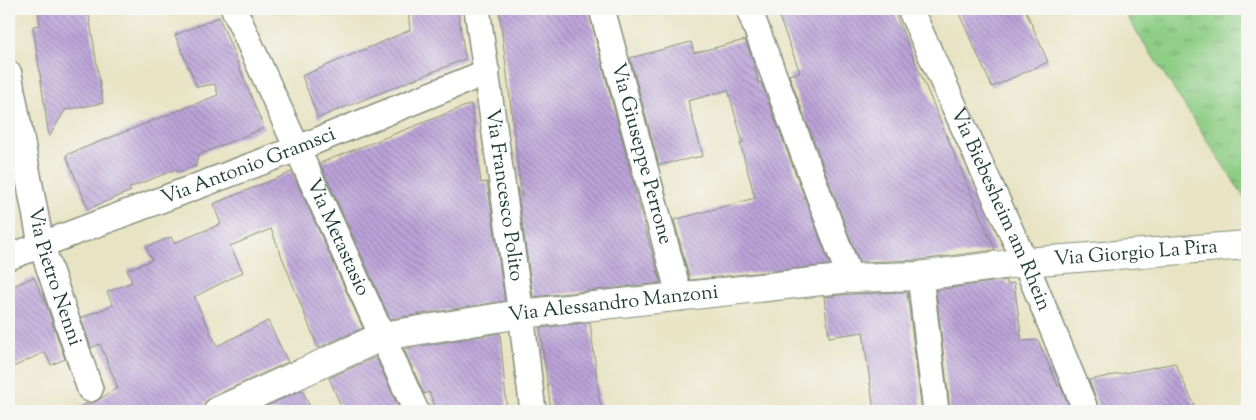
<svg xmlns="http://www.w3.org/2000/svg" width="1256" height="420" font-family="'Sorts Mill Goudy',serif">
	<defs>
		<pattern id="park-tufts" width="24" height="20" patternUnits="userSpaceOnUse" patternTransform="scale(1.25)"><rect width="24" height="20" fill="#8dcd84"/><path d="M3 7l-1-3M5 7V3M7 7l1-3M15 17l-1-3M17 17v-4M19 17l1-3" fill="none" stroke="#73a86d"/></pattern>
		<pattern id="building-back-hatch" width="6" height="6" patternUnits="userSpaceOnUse" patternTransform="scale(1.25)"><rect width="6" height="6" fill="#bca3d8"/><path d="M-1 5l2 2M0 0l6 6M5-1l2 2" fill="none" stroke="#9886b0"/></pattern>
	</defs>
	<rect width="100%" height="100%" fill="#f6f6f2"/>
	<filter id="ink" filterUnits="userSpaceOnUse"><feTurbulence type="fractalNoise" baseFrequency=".02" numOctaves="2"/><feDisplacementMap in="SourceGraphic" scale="10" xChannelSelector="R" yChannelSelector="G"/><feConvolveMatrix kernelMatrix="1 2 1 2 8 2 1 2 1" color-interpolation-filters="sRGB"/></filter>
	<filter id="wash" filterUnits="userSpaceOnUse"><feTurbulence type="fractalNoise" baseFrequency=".0096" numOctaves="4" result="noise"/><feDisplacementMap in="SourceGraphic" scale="20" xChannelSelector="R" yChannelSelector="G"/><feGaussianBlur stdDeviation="1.12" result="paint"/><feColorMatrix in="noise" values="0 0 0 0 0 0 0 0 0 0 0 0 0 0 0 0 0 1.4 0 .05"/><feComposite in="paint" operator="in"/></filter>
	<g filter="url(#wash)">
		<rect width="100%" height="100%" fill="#e8e3c3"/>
		<path fill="url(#park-tufts)" stroke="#56855c" d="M1122 9H1247V202Z"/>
		<g id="blocks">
			<g fill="url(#building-back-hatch)">
				<path d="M38 9H88L103 103 65 110 49 137 33 26 40 25Z"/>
				<path d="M408 9H458L465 59 318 118 302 76 410 30Z"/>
				<path d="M499 9H588L645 228 661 283 533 297 517 188 522 198Z"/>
				<path d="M776 9H893L995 250 919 260 859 262 789 75 800 72Z"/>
				<path d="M957 9H1025L1048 62 992 87Z"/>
				<path d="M219 17 264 128 198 155 196 166 178 172 177 169 129 188 131 191 88 209 66 155 218 95 215 84 197 87 175 35Z"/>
				<path d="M745 40 753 60 758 83 761 82 830 265 690 280 674 220 755 198 740 143H743L728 90 688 101 703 156 659 165 630 58 691 42 694 53Z"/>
				<path d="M471 104 481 183 487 182 505 301 390 319 320 163Z"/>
				<path d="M292 172 363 328 318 348 271 229 230 246 243 272 194 297 217 346 268 321 288 362 212 397 205 402 203 411H70L88 403 95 402 108 394V393L118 388 100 344 91 348 81 318 113 305 107 292 132 282 127 270 152 260 146 247 171 237 174 243 221 224 213 204Z"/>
				<path d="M34 277 47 307 65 359 51 365 45 352 9 369V288Z"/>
				<path d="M1006 280 1007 284 1014 283 1022 341 1038 340 1058 386 1060 385 1071 411H950L936 290Z"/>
				<path d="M907 292 922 411H874L863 332 829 337 824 297 851 294Z"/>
				<path d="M590 322 601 411H551L540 328Z"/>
				<path d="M500 333 507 411H437L429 392 424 394 404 349Z"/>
				<path d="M376 357 398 406 387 411H343L329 378Z"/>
				<path d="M1175 363 1197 411H1100L1089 380Z"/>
				<path d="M302 390 312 411H255Z"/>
			</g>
		</g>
	</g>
	<g filter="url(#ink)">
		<use href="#blocks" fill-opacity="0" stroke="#84907c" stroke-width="1"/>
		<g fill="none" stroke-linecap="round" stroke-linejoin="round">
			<defs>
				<g id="street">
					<path id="s1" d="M234 9 416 411"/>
					<path id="s2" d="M477 9 521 314 533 411"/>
					<path id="s3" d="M602 9 680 298"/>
					<path d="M749 9 850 278"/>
					<path id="s4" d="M910 9 1025 262 1086 411"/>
					<path id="s5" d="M9 74 41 244 90 389"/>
					<path id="s6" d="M9 257 296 149 487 72"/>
					<path d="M920 276 936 411"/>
				</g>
				<g id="secondary">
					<path id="s7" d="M218 411 383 336 521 314 850 278 920 276 1025 262 1247 245"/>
				</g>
			</defs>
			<use href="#street" stroke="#84907c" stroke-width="28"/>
			<use href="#secondary" stroke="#84907c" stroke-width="30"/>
			<use href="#street" stroke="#fff" stroke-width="25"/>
			<use href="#secondary" stroke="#fff" stroke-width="28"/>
		</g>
	</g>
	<g text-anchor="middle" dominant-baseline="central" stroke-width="4.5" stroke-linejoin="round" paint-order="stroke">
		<g font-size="20" fill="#1f3d34" stroke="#f6f6f2">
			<text stroke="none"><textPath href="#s3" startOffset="150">Via Giuseppe Perrone</textPath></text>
			<text stroke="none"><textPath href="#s6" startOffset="256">Via Antonio Gramsci</textPath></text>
			<text stroke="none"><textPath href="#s2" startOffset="188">Via Francesco Polito</textPath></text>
			<text stroke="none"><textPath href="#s4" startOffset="220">Via Biebesheim am Rhein</textPath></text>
			<text stroke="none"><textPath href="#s1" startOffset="251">Via Metastasio</textPath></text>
			<text stroke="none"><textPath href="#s7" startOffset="939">Via Giorgio La Pira</textPath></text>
			<text stroke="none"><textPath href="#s5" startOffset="208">Via Pietro Nenni</textPath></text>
			<text stroke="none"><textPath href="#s7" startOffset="414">Via Alessandro Manzoni</textPath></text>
		</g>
	</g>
	<rect width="1256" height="420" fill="none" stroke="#f6f6f2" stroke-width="30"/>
</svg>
